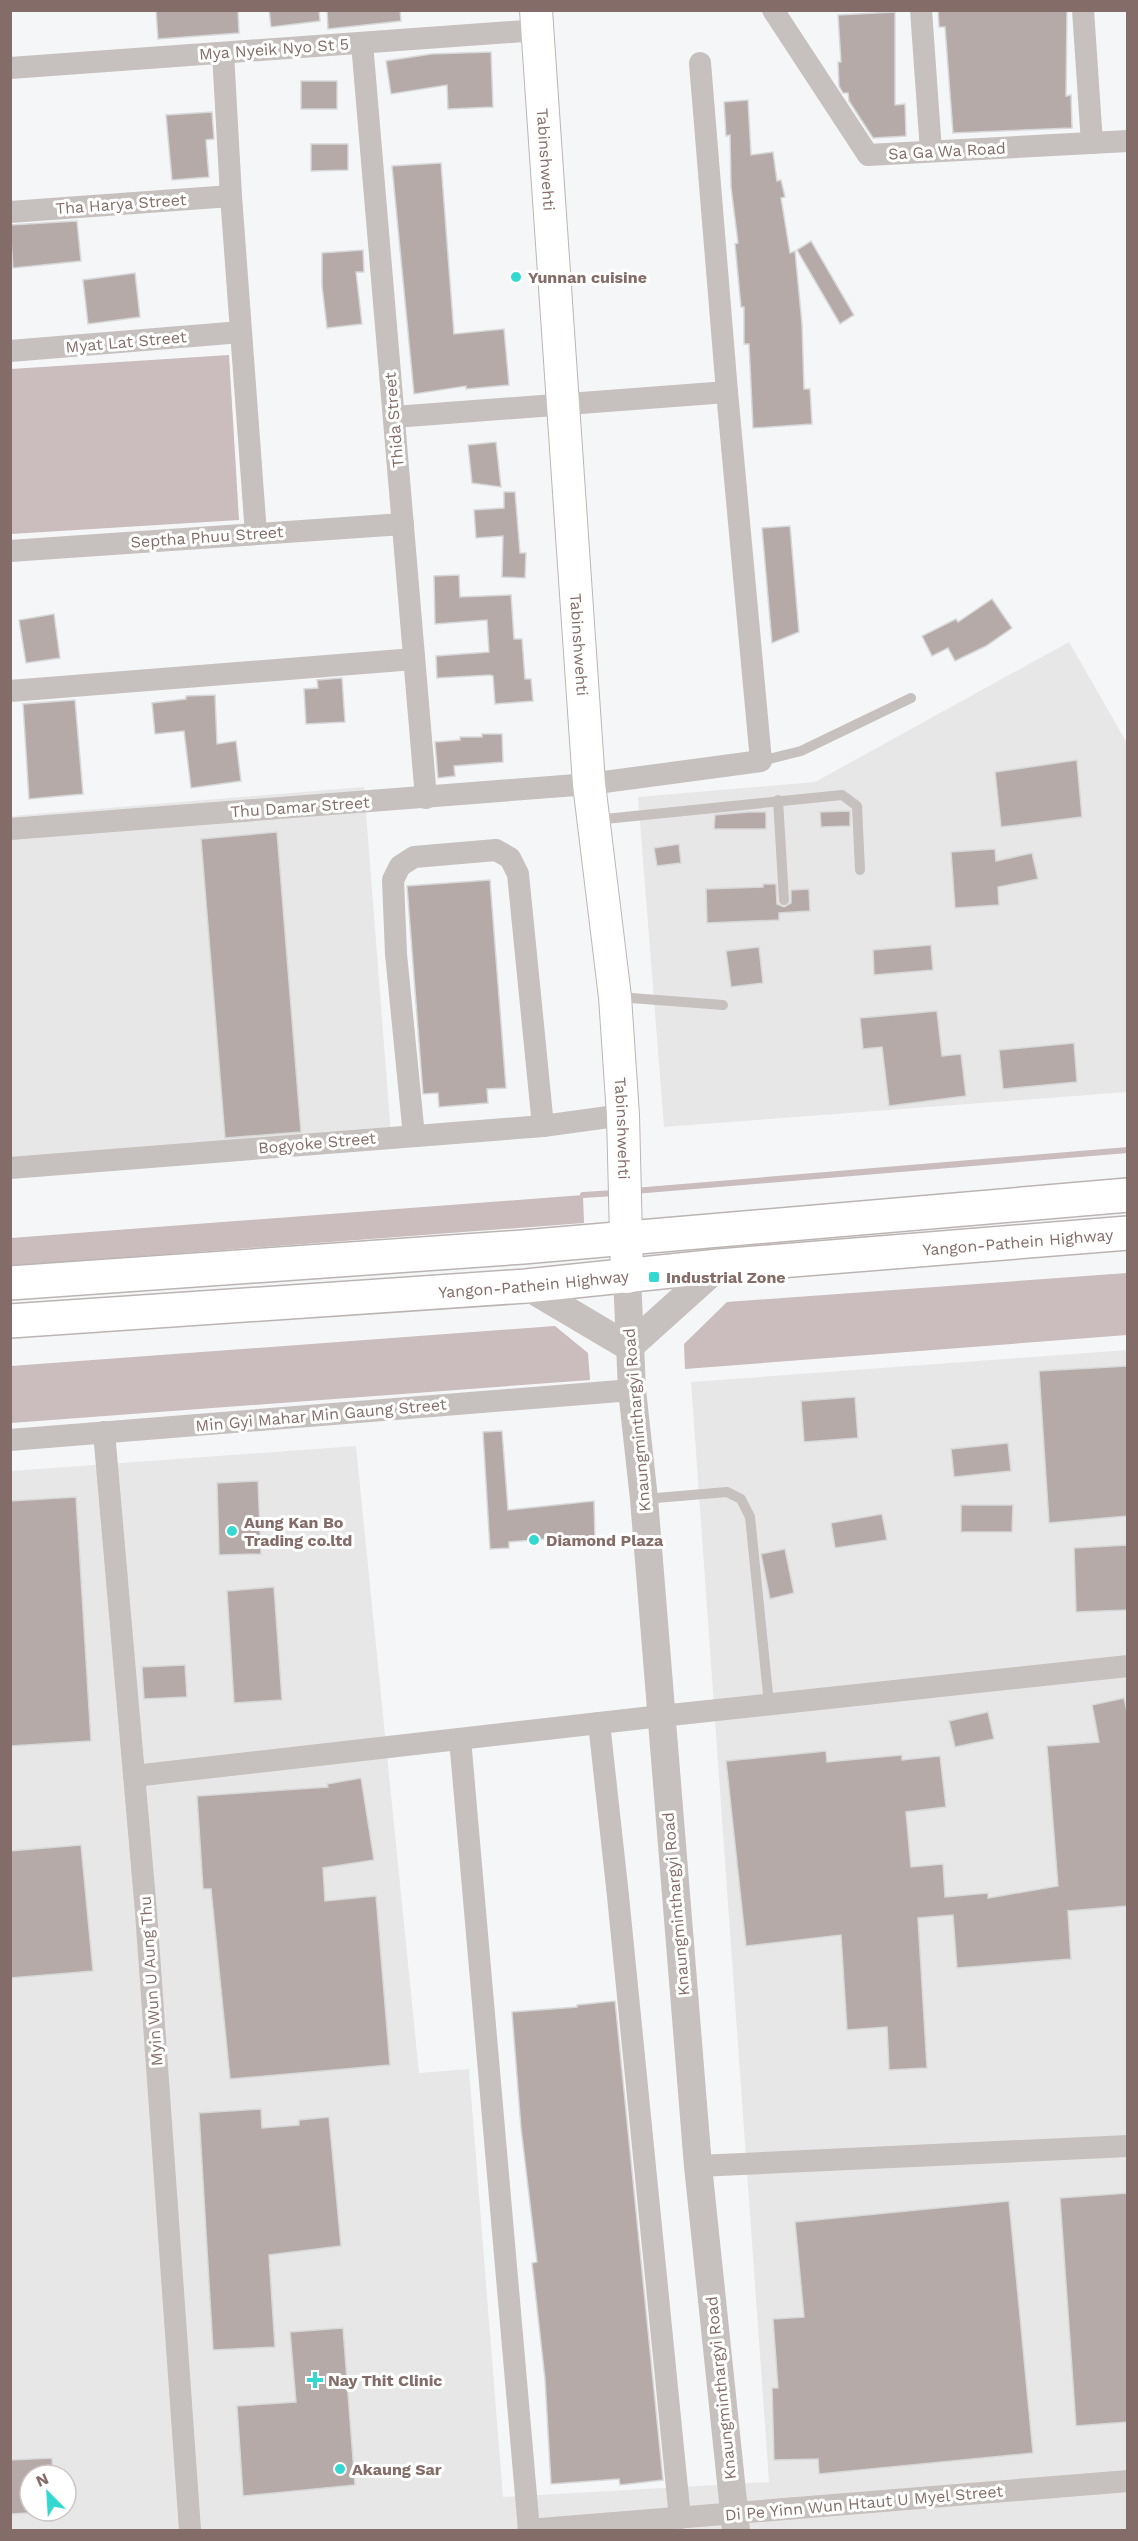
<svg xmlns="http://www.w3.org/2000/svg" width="1138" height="2541" font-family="'Work Sans',sans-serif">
	<rect width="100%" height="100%" fill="#f5f6f8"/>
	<g fill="#e8e7e8" fill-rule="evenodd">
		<path d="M1069 642 1127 743V1092L664 1127 638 797 815 782Z"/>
		<path d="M364 787 391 1134 11 1163V816Z"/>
		<path d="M1127 1350V2530H11V1471L356 1446 419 2073 469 2069 503 2497 769 2482 691 1382ZM30 2475H66V2511H30Z"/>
	</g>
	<g fill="#cbbcbd">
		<path d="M229 355 239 520 11 534V369Z"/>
		<path d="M583 1195 584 1223 11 1266V1238Z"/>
		<path d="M1127 1273V1335L685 1369 684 1344 727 1302Z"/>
		<path d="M555 1326 588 1353 590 1380 11 1423V1366Z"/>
	</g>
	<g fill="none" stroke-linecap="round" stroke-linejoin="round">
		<g stroke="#cbbcbd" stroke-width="6">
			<path d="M634 1191 1128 1150"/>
			<path d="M583 1195 615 1193"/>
		</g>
	</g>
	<g fill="#b5aaa8" stroke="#d7d8d9" stroke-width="1.5">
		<path d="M156 10H238L239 33 158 39Z"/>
		<path d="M269 10H319L320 21 271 27Z"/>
		<path d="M327 10H400L401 21 328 29Z"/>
		<path d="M938 10H1067L1066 96 1071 95 1072 128 953 133 945 27H939Z"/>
		<path d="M895 12V105L905 104 906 136 873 138 849 101 848 93H843L839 86 838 62H841L838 15Z"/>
		<path d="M491 52 493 107 448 109 447 85 391 94 386 61 431 54Z"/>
		<rect x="301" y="81" width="36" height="28"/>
		<path d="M748 100 751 155 773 152 777 181 781 180 785 197 781 198 790 253 795 251 802 324 804 389H810L812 424 753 428 749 344H744V307H741L735 244 738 243 731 187 730 135 726 136 724 102Z"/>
		<path d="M212 112 214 139 206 140 209 177 172 180 166 115Z"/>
		<path d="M311 144H348V170L311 171Z"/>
		<path d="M441 163 454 334 504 329 509 385 466 389V386L414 394 392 166Z"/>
		<path d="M77 221 81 261 13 268 10 225Z"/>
		<path d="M811 241 854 315 840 324 797 250Z"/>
		<path d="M363 250 364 272H356L362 324 327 328 322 286V253Z"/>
		<path d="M135 273 140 317 88 324 83 280Z"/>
		<path d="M496 442 501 487 472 483 468 445Z"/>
		<path d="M504 492H515L520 553H526L525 578 502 577 503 536 476 538 474 510 504 508Z"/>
		<path d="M790 526 799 632 772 643 762 528Z"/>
		<path d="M459 575 460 597 511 595 514 639H522L525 679H531L533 701 495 704 493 676 490 675 437 678 436 656 489 652 487 620 435 624 434 576Z"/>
		<path d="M992 599 1012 628 986 646 955 661 948 648 932 656 922 636 956 619 958 622Z"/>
		<path d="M54 614 60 658 26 663 19 620Z"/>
		<path d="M342 678 345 722 306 724 304 689 318 688 317 680Z"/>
		<path d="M215 695 217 744 236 741 241 781 191 788 184 731 155 734 152 703 186 699V696Z"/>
		<path d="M75 700 83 794 29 799 23 704Z"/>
		<path d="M482 734H502L503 762 454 766 455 776 438 778 435 742 460 740V737H482Z"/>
		<path d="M1077 760 1082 817 1001 827 995 772Z"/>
		<path d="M850 811V826L821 827 820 812Z"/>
		<path d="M748 812H766V829H714L715 815Z"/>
		<path d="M277 832 301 1132 225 1138 201 839Z"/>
		<path d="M679 844 681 863 657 866 654 848Z"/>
		<path d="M995 849 996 861 1032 853 1038 879 998 887 999 905 955 908 951 852Z"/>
		<path d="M490 880 506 1088 487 1089 488 1103 439 1107 438 1093 423 1094 407 886Z"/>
		<path d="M763 884H776L777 904 784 907 791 903V890L809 889 810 911 779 913V920L707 923 706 889 763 887Z"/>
		<path d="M931 945 933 970 874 975 873 950Z"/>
		<path d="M759 947 763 983 731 987 726 951Z"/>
		<path d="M937 1011 942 1056 961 1054 966 1096 889 1106 882 1047 863 1049 860 1018Z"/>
		<path d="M1074 1043 1077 1082 1003 1089 999 1050Z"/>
		<path d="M1128 1366V1516L1049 1523 1039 1371Z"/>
		<path d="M855 1397 858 1438 804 1442 801 1401Z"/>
		<path d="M502 1431 508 1510 594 1501 595 1540 569 1541V1537L509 1542V1548L490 1549 483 1432Z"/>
		<path d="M1008 1443 1011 1471 954 1477 951 1449Z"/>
		<path d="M258 1481 261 1554 219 1555 217 1483Z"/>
		<path d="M76 1497 91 1741 10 1746V1501Z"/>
		<path d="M961 1505H1013L1012 1532H961Z"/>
		<path d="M882 1514 887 1540 835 1548 831 1523Z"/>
		<path d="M1128 1545V1610L1076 1612 1074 1548Z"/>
		<path d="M785 1549 794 1593 770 1599 761 1554Z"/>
		<path d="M274 1587 282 1700 234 1703 227 1591Z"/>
		<path d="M185 1665 187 1697 144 1699 142 1667Z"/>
		<path d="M1124 1698 1128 1716V1906L1068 1911 1071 1959 957 1968 953 1915 918 1918 927 2068 889 2070 887 2027 847 2030 841 1935 746 1946 726 1761 826 1751 827 1762 902 1755V1760L940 1756 946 1807 906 1812 911 1867 943 1864 945 1897 988 1893V1898L1058 1886 1047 1746 1099 1742 1092 1705Z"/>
		<path d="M988 1712 994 1739 955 1747 949 1721Z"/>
		<path d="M361 1778 374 1860 323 1868 325 1901 376 1896 390 2065 230 2079 211 1889H203L197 1796 328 1787 327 1784Z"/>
		<path d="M81 1845 93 1971 10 1978V1851Z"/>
		<path d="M615 2001 663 2480 620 2485 619 2479 551 2484 545 2379 532 2263 537 2262 521 2128 512 2012 577 2007V2005Z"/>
		<path d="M261 2109 262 2128 299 2125V2120L329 2117 341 2246 269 2255 275 2347 213 2350 199 2113Z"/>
		<path d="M1128 2193V2422L1076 2426 1060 2198Z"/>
		<path d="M1009 2201 1033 2453 819 2474 818 2459 774 2460 772 2388H778L773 2319 804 2317 795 2222Z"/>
		<path d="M343 2328 355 2485 243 2496 237 2406 296 2402 290 2332Z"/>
		<path d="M52 2458 53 2475H30V2513L10 2514V2460Z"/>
	</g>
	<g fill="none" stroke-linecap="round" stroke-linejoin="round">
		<defs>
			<g id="secondary">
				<path id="s1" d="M536 10 589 784 615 997 623 1115 627 1277"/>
			</g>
			<g id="primary">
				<path d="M10 1283 523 1247 1128 1195"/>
				<path id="s2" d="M10 1321 526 1286 719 1266 1128 1233"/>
			</g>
		</defs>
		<use href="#secondary" stroke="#bdb5b3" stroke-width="34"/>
		<use href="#primary" stroke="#bbb4b2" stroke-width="36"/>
		<g stroke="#c6c0be" stroke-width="10">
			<path d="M761 761 801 751 911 698"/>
			<path d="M778 800 784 900"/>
			<path d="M595 820 842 795 857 806 860 870"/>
			<path d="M618 997 723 1005"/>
			<path d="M644 1499 727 1492 741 1499 750 1517 769 1704"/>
		</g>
		<g stroke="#c6c0be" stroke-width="22">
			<path d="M773 10 868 155 1128 141"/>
			<path d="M921 10 931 151"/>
			<path d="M1083 10 1092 143"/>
			<path d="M362 43 426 798"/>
			<path d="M223 53 231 196 256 534"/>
			<path d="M10 68 538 30"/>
			<path d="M10 212 231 196"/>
			<path d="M10 351 241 332"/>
			<path d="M394 417 727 392"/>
			<path d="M10 551 403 524"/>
			<path d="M10 691 414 659"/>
			<path d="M10 829 589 784 761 761 727 392 700 63"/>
			<path d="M414 1136 396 954 393 880 400 866 414 857 496 850 510 858 518 874 543 1126"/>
			<path d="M10 1168 543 1126 623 1115"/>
			<path d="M104 1432 146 1912 190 2530"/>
			<path d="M10 1440 632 1390"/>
			<path d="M599 1723 618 1896 680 2518"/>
			<path d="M460 1739 529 2530"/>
			<path d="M134 1776 661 1716 1128 1666"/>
			<path d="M698 2166 1128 2146"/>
			<path d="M528 2530 1128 2481"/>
		</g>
		<g stroke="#c6c0be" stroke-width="28">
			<path d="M627 1277 632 1390 644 1499 698 2166 736 2530"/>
			<path d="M526 1286 629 1347"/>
			<path d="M629 1347 719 1266"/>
		</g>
		<use href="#secondary" stroke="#fff" stroke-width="32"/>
		<use href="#primary" stroke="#fff" stroke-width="33"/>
	</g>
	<g fill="#33d9d1" stroke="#fff" stroke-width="2">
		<circle cx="516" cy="277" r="6"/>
		<rect x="648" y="1271" width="12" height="12" rx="3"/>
		<circle cx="232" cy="1531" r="6"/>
		<circle cx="534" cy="1540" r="6"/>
		<path d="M312 2371h6v6h6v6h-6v6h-6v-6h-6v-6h6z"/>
		<circle cx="340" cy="2469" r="6"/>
	</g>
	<g text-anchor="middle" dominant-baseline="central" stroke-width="6" stroke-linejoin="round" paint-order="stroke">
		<g font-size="16" fill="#846d68" stroke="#fff">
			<text transform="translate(274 49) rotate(-4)">Mya Nyeik Nyo St 5</text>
			<text transform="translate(947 151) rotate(-3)">Sa Ga Wa Road</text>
			<text stroke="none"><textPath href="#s1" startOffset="150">Tabinshwehti</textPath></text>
			<text transform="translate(121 204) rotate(-4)">Tha Harya Street</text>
			<text transform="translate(126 342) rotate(-5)">Myat Lat Street</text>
			<text transform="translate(394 420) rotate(-95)">Thida Street</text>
			<text transform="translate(207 537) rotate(-4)">Septha Phuu Street</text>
			<text stroke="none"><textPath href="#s1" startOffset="636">Tabinshwehti</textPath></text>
			<text transform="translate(300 807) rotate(-4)">Thu Damar Street</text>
			<text stroke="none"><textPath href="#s1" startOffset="1122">Tabinshwehti</textPath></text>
			<text transform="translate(317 1143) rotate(-5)">Bogyoke Street</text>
			<text stroke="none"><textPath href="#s2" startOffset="1011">Yangon-Pathein Highway</textPath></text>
			<text stroke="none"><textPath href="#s2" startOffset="525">Yangon-Pathein Highway</textPath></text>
			<text transform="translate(321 1415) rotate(-5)">Min Gyi Mahar Min Gaung Street</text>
			<text transform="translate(637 1420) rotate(-95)">Knaungminthargyi Road</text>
			<text transform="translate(676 1904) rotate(-95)">Knaungminthargyi Road</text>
			<text transform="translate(151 1981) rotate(-94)">Myin Wun U Aung Thu</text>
			<text transform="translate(721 2388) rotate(-96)">Knaungminthargyi Road</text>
			<text transform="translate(864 2503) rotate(-5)">Di Pe Yinn Wun Htaut U Myel Street</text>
		</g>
		<g font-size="16" font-weight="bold" fill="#846d68" stroke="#fff" text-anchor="start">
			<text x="528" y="277">Yunnan cuisine</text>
			<text x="666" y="1277">Industrial Zone</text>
			<text x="244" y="1522">Aung Kan Bo<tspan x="244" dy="18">Trading co.ltd</tspan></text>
			<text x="546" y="1540">Diamond Plaza</text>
			<text x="328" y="2380">Nay Thit Clinic</text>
			<text x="352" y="2469">Akaung Sar</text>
		</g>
	</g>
	<rect width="1138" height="2541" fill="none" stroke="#846d68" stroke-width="24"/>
	<g transform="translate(48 2493) rotate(336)"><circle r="28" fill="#ffffff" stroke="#cec5c3" stroke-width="1.5"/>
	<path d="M0-4.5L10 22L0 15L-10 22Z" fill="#33d9d1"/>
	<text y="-9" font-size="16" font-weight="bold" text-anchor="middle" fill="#846d68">N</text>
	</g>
</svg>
